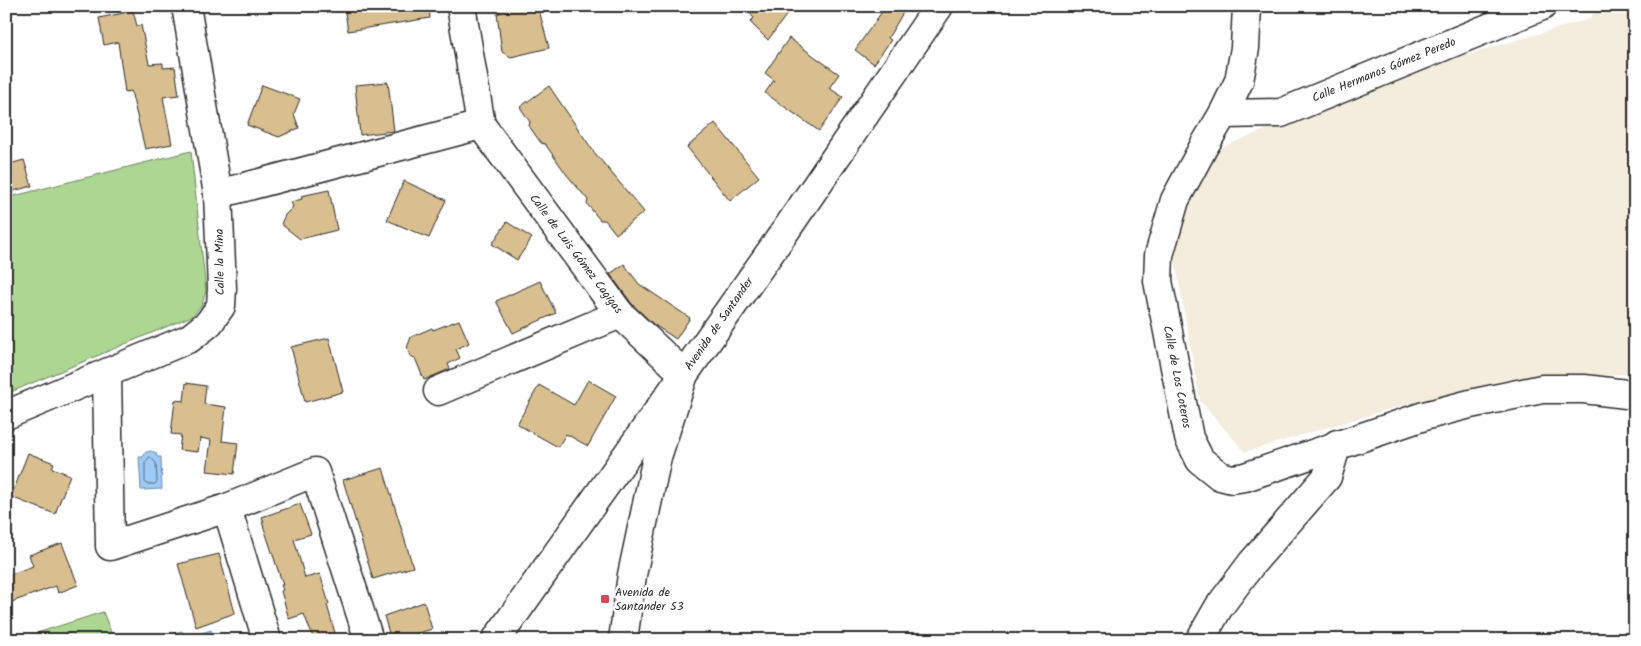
<svg xmlns="http://www.w3.org/2000/svg" width="1641" height="646" font-family="Kalam,sans-serif">
	<rect width="100%" height="100%" fill="#fff"/>
	<filter id="ink" filterUnits="userSpaceOnUse"><feTurbulence type="fractalNoise" baseFrequency=".02" numOctaves="2"/><feDisplacementMap in="SourceGraphic" scale="10" xChannelSelector="R" yChannelSelector="G"/><feConvolveMatrix kernelMatrix="1 2 1 2 8 2 1 2 1" color-interpolation-filters="sRGB"/></filter>
	<g filter="url(#ink)">
		<path fill="#f4ecdd" d="M1599 6H1635V377L1625 374 1503 380 1393 408 1245 452 1200 401 1175 259 1180 233 1189 205 1218 149 1399 75 1589 19Z"/>
		<g fill="#add693" stroke="#6c805f">
			<path d="M191 151 206 291 202 305 192 316 6 394V198Z"/>
			<path d="M103 612 114 640H15Z"/>
		</g>
		<g fill="#9dcaf7" stroke="#6f8aa5">
			<path d="M151 451 156 453 157 457H161L162 489 141 490 139 457H143L146 452Z"/>
			<path d="M211 630 214 640H176L174 633 182 631 185 638Z"/>
		</g>
		<g fill="none" stroke-linecap="round" stroke-linejoin="round">
			<path stroke="#596b7d" stroke-width="1" d="M150 457 156 463 157 482 155 484H147L145 482V463Z"/>
		</g>
		<g fill="#d9bf8f" stroke="#2b2b2b">
			<path d="M344 6H429L430 18 348 31Z"/>
			<path d="M498 6H538L549 48 511 57 502 52 497 14 500 13Z"/>
			<path d="M743 6H793L768 40 750 22 754 18Z"/>
			<path d="M886 6H907L888 38 891 40 874 64 855 50Z"/>
			<path d="M133 11 137 26 141 25 149 64 163 63V68L175 67 179 95 163 97 172 144 145 149 131 91 125 92 118 42 104 45 99 18Z"/>
			<path d="M789 38 839 74 829 88 843 97 819 131 765 93 774 80 765 73Z"/>
			<path d="M388 82 394 131 360 135 355 85Z"/>
			<path d="M262 85 300 99 294 114 299 128 279 137 247 125Z"/>
			<path d="M549 86 594 152 644 212 616 234 605 220H600L587 204 588 200 567 175 545 144 541 143 529 126 530 122 520 107Z"/>
			<path d="M715 123 759 177 730 201 687 147Z"/>
			<path d="M24 160 32 186 6 193V165Z"/>
			<path d="M404 181 446 200 429 238 387 220Z"/>
			<path d="M329 190 337 230 300 239 281 224 285 215 293 207 291 202 302 199 301 196Z"/>
			<path d="M507 222 532 238 517 260 492 244Z"/>
			<path d="M624 264 639 284 690 318 676 339 653 324 632 304 610 274Z"/>
			<path d="M540 281 556 313 513 333 496 301Z"/>
			<path d="M459 320 469 343 456 349 460 358 448 364 450 369 424 380 415 358 410 356 407 348 411 337 432 328 433 330Z"/>
			<path d="M329 338 343 392 305 402 291 347Z"/>
			<path d="M588 380 616 396 588 446 566 434 558 447 517 424 539 385 574 405Z"/>
			<path d="M186 383 206 386 204 404 226 407 222 441 238 443 234 474 207 471 211 440 200 438 198 452 179 450 181 435 171 434 175 400 184 401Z"/>
			<path d="M28 453 54 463 52 468 70 475 55 514 11 497Z"/>
			<path d="M383 468 413 567 373 579 343 480Z"/>
			<path d="M300 504 311 534 294 539 305 578 320 574 329 604 327 605 337 640H314L304 614 289 619 281 591 283 590 281 585H283L262 522H264L262 517Z"/>
			<path d="M62 543 78 585 58 593 56 586 6 604V576L33 566 29 555Z"/>
			<path d="M219 554 235 613 196 627 178 564Z"/>
			<path d="M424 602 432 629 412 635 413 640H391L384 616Z"/>
		</g>
		<g fill="none" stroke-linecap="round" stroke-linejoin="round">
			<defs>
				<g id="minor">
					<path d="M461 6 481 125 620 314 684 374 657 457 632 575 623 640"/>
					<path d="M1247 6 1245 48 1239 81 1223 114 1204 146 1175 200 1159 255 1158 281 1189 438 1200 460 1220 476 1232 479 1245 477 1424 416 1470 404 1542 389H1584L1635 395"/>
					<path d="M1223 114 1281 113 1542 6"/>
					<path d="M218 194 481 125"/>
					<path d="M107 373 110 546 227 508 315 472 369 640"/>
					<path d="M438 391 620 314"/>
					<path d="M6 415 190 338 209 323 221 306 222 288 218 194 186 6"/>
					<path d="M227 508 267 640"/>
					<path d="M1200 640 1219 607 1252 563 1327 477 1337 444"/>
				</g>
				<path id="trunk" d="M496 640 786 230 939 6"/>
			</defs>
			<use href="#minor" stroke="#2b2b2b" stroke-width="31"/>
			<use href="#trunk" stroke="#2b2b2b" stroke-width="31"/>
			<use href="#minor" stroke="#fff" stroke-width="28"/>
			<use href="#trunk" stroke="#fff" stroke-width="28"/>
		</g>
	</g>
	<rect fill="#d1495b" stroke="#fff" stroke-width="2" x="600" y="594" width="10" height="10" rx="2.5"/>
	<g text-anchor="middle" dominant-baseline="central" stroke-width="5" stroke-linejoin="round" paint-order="stroke">
		<g font-size="12" fill="#2b2b2b" stroke="#fff">
			<text transform="translate(1384 70) rotate(-22)">Calle Hermanos Gómez Peredo</text>
			<text transform="translate(576 254) rotate(53)">Calle de Luis Gómez Cagigas</text>
			<text transform="translate(220 262) rotate(-91)">Calle la Mina</text>
			<text transform="translate(719 324) rotate(-55)">Avenida de Santander</text>
			<text transform="translate(1177 377) rotate(79)">Calle de Los Coteros</text>
		</g>
		<g font-size="12" fill="#2b2b2b" stroke="#fff" text-anchor="start">
			<text x="615" y="592">Avenida de<tspan x="615" dy="14">Santander 53</tspan></text>
		</g>
	</g>
	<rect width="1641" height="646" fill="none" stroke="#fff" stroke-width="25"/>
	<rect x="12" y="12" width="1616" height="621" fill="none" stroke="#2b2b2b" stroke-width="2" filter="url(#ink)"/>
</svg>
